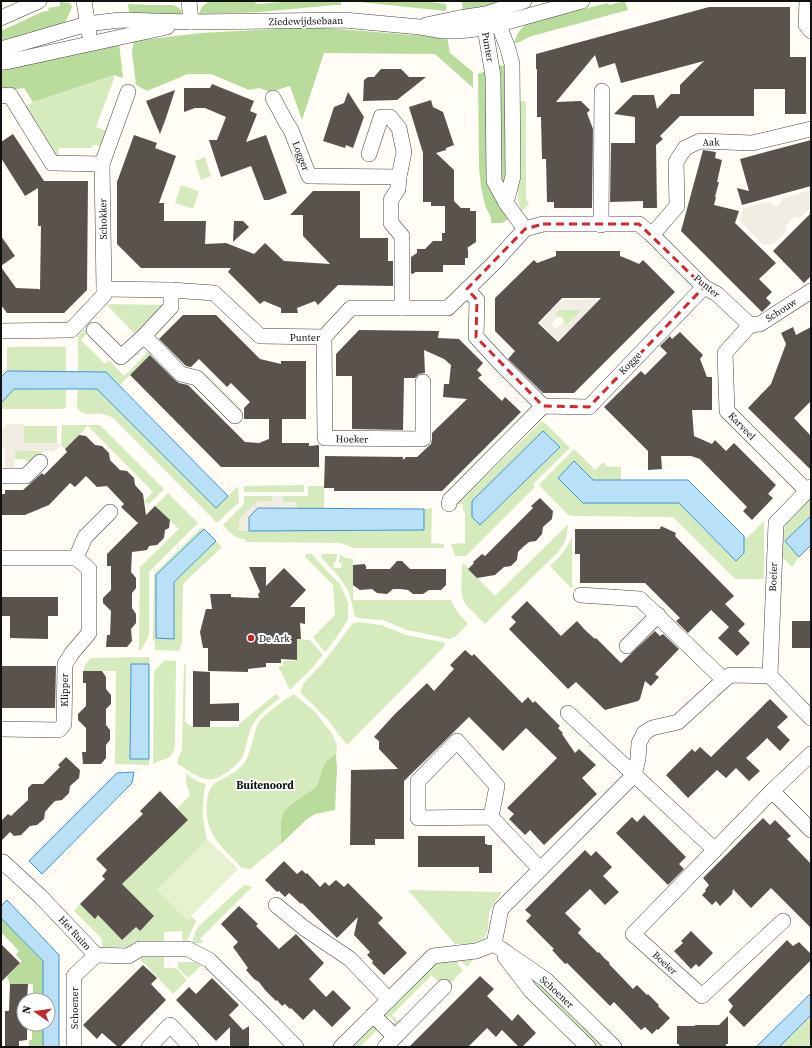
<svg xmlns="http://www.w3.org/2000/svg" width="812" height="1048" font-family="'Source Serif 4',serif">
	<rect width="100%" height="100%" fill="#fffdf5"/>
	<g fill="#d5ebbd" fill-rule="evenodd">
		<path d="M114 75V79L96 127 107 131 105 146 93 145 92 148H59L58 159 23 108 33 102Z"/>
		<path d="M518 101H526V198L529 205 521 211 518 200Z"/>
		<path d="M205 157 211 176 201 180 195 161Z"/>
		<path d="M181 185 199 191 193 209 175 203Z"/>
		<path d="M109 304 162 305 163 309 136 335 108 306Z"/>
		<path d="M559 310H580L581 311 566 325 563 322 564 320 560 316 558 317 555 315Z"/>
		<path d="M90 324 93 327 81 340 105 364 109 360 124 376 146 354V353L151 348 154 351 119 386 105 372H78V336Z"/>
		<rect x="7" y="347" width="59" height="24"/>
		<path d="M14 389 66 390V407L62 409H3L1 408V403Z"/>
		<path d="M97 389 216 508 238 486 239 502 217 523 114 419C110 416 107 415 103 414 95 413 79 417 77 406 77 401 77 395 78 390Z"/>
		<path d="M542 421 544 423H545L570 448 533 484 535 487 466 556H455L451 544 465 543V511L463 510V504H457L461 500H462ZM543 431 560 447 480 524Z"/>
		<path d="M62 425H100L164 489 149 504 144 501 153 492 88 426 65 449 61 445Z"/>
		<rect x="24" y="426" width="33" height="17"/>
		<path d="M574 449 595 470 603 462 608 467H621V480H593L583 503H679L736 561 744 553V536L747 538 764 521V579H735L673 517 573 516 568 515 539 485Z"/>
		<path d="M14 450 44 451 32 464 25 459H14Z"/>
		<path d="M304 485V492H244V486Z"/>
		<path d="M308 486H324V508H297L296 502H283V496H308Z"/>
		<path d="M168 493 198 523 149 572V636L141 650H139L140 567 179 529 155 506Z"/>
		<path d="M244 496H273L272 501 240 518 239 531 424 530V509L432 508 431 543 444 544V548H354L340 543 245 542V539C235 539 230 532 223 525L244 504Z"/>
		<path d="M811 497V516L785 541 799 557 792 567 782 557V532L785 530V527L784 524Z"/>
		<path d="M568 524C567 538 566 542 557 553L485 624 466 605C459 594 462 578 462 565L464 564 495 596Z"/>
		<path d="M202 527 204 529 156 576 174 639V582L216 541 222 547 185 582 183 586 182 643 179 651 155 650V642L153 640 154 574Z"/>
		<path d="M572 536V589L550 566C561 555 566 551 572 536Z"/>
		<path d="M306 554H312L325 569 340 584 348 603V619L339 634 326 651H324L313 637 335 615 333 585 305 557Z"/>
		<path d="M322 554H337L336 562H334L333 568H341L342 563H339L340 555 346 558 353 559V600H451C455 610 461 616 468 624L456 636 450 639 407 630 383 620 358 618 355 616 349 592 339 577 321 557Z"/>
		<path d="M358 622 381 625 406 635 442 642 445 643 444 647 347 745 328 720 301 693V690L303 684 321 665 336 646 352 624Z"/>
		<path d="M297 639 310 640 323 655 311 669 290 690 278 666H283V661H295L297 660Z"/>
		<path d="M150 657 149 664H131L130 759H149V765L115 764 116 671H84V667L90 658Z"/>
		<path d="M165 660 176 661 175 747C170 763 164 757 153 764L154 671Z"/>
		<path d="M184 664H186L185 722 193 727H239V724L276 694 280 698C271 705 261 712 255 721 248 730 248 742 244 753 240 765 218 782 205 779 197 777 186 769 178 764L177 762 182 749Z"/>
		<path d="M294 694 316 713 332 734 337 746 336 754 326 761 322 770 319 780 316 787 289 806 281 821V844L250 869 242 868C222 847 203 833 207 801 208 795 209 789 214 784 216 782 221 780 224 778 233 774 243 767 247 758 252 748 253 736 257 726 261 716 284 700 294 694Z"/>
		<path d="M186 774 199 782 206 784C201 806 202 818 207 839L158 890 187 920 191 916 196 921 186 943H183L182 931 164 932V943H133L129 947H102V939L74 911 80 904 95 918 98 915 122 940 136 927 140 930 154 916 122 884 188 820 177 809 190 795 186 783Z"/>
		<path d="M246 885 252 887 200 939 204 943H192L196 930 201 924 243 886Z"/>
		<path d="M408 890 502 892 495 902 489 912 488 930 484 938 470 944H455Z"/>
		<path d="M141 956H164V968H176L187 980 173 994 143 962H141Z"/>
		<path d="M475 958 467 967 460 960 457 964 463 970 445 989 432 975 392 1015 400 1023C397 1026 395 1028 391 1025L395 1021 389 1016 385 1019 383 1015 432 966 439 961Z"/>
		<path d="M178 962H197L201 966 188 978 178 968Z"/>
		<path d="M536 979 606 1047H594L532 982Z"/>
		<path d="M811 1015V1047H779Z"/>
		<path d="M374 1024 378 1029 360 1047H350Z"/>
	</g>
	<g fill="#b9dc9c">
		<path d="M210 1H253L257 4 295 1H341V5H335L260 12 199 14C201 7 204 4 210 1Z"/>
		<path d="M359 1H423L446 4V11L359 2Z"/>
		<path d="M462 1H509L463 12Z"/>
		<path d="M625 1 628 10 532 36 517 43H514C517 32 522 26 532 21L608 3 609 5Z"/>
		<path d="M60 2 70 3 72 7 65 23 1 43V31L42 12 49 11 48 8 60 6Z"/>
		<path d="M128 4 150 5H172L178 7 181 10 182 14 132 15V12H129Z"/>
		<path d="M313 27 426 36 447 37 450 53 473 72V88L435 54 324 53 302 120 290 86 270 92 259 88 249 90 211 74H188L147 91 136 85 132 52 134 41 201 33Z"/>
		<path d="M119 43 123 78 114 75 33 102 24 88 1 91V68Z"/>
		<path d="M507 64 508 182 501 184 497 67Z"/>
		<path d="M488 70 489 175 510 218 502 223H491V218L485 205 481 187 479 167 478 74Z"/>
		<path d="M336 754 337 769 335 810 315 814 307 819 281 844V821L283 814 289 806 316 787 319 780 322 770 326 761Z"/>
		<path d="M1 918 43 961V1000H33V984H9V980L7 977 22 961 16 955 19 951 1 932Z"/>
		<path d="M32 1024H43V1047H29V1040H32Z"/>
	</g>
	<path fill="#e6f2cf" d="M207 839 238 869 187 920 157 890Z"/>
	<g fill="#f1ede2" fill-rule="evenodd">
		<path d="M811 190V207L801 217H794L786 226V232L773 244 763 245 740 221 743 208 770 201 776 207 781 202 783 198Z"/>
		<path d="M596 299V303L558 341 540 323 562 300ZM559 310H580L581 311 566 325 563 322 556 329 551 324 558 317 555 315Z"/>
		<path d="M5 424H24V443H57L61 445 53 453 51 451 15 450 14 470H5V449H1V429L5 428Z"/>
		<path d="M273 496H283V502H296L297 508H258L249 517V531H239L240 518 257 501H272Z"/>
	</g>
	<g fill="#b9e0f7" stroke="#3f96cf">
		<path d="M7 371 106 372 228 496 216 508 97 389H14L1 403V377Z"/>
		<path d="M543 431 560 447 480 525 472 517V501Z"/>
		<path d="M574 461 593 480H688L744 536V553L736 561 679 503H583L558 478Z"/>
		<path d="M258 508 424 509V530L249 531V517Z"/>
		<path d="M811 516V545L799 557 785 541Z"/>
		<path d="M204 529 216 541 174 582V639L156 638V575Z"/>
		<path d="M131 664H149V759H130Z"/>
		<path d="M134 772 132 783 42 874 29 861 117 773Z"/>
		<path d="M7 900 59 955V1047H43V1024H48V1000H43V961L1 918V906Z"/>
		<path d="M811 993V1015L779 1047H756Z"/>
	</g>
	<g fill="#5a524d" fill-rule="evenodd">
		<path d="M709 7H790V57H806V114H785V89H754V116H680L660 136 663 139 656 145 657 208H643V201L610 202 611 143H635V117L614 114 633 95H654L657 109 671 94H680V85L704 61 621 83 615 63 599 68 595 55 556 102 581 101 590 110 587 113 593 129 592 208H554V202H547L546 159H542L541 117H537V69H536V54Z"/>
		<path d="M381 69H401L409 77H426L397 100 363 101 364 80 368 77H374Z"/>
		<path d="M212 84 254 101 250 111 257 114 246 142 266 135 287 193 269 200H264L251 166 221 177 209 140H217L226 117 205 108H195L184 112V88H210Z"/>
		<path d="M175 90 166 118 160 134 146 101Z"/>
		<path d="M348 92 364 117 353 148 346 145 345 148 323 141 334 107 344 103Z"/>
		<path d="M431 100 433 107 443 112 454 145 446 148V150L436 153 454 170V201L461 208H470V211H476V242L467 248 468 249V258H465V265H443V272H415V273L411 274V257L417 253V249H425L433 241H442V233H445V206H431V202H423V153L409 107Z"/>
		<path d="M13 134 44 181H88L87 290 64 313H7L1 305V267L16 288 39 289 40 290 41 226H38V188L25 196 1 158V142Z"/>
		<path d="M134 135 157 143 155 148 176 156 159 203H164V221H206L205 244 226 243 254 254 265 243 284 261 330 264 303 236V215H290L313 191H360V238H388V261H393V286L338 285 318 305 315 301 297 308 298 313H281V308L264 301 260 304 228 272 231 268H141L117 244V182Z"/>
		<path d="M811 140V186L742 205 737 188 749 191 740 159Z"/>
		<path d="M703 150 716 152 715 158 722 160 717 182H719L715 197H716L714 205 739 211 735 223 776 263 759 279 772 292 766 298 771 303 762 312 681 231Z"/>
		<path d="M811 213V276L804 283 773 251Z"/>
		<path d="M234 221H243L249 227 233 242Z"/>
		<path d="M1 236 15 256 1 266Z"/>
		<path d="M556 251H620V256L630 260 639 264 643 260 675 292 574 393H543L508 359 515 351 495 331V298L534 260 537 263 556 256ZM562 298H601L558 342 538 323Z"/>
		<path d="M183 315H216L260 359 281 364V361H306V419H282V443H309V446L319 445V467H221L134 379 130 375 150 355 175 380 179 383 188 385 245 442 259 443 269 439V419H244V408L250 402 231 383 227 387 199 359 191 367 186 366 159 339Z"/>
		<path d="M793 327 796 335 811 327V401L794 418 811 436V470L748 408 771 384 786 344 781 333Z"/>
		<path d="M359 330 439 331 438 338 459 339 483 363 477 370 482 375 478 378 502 401 505 397 521 412 442 491H334V488H324L325 456 403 457V460L406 457H417L431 444 432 439V433L467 399 443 397 444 384H449L451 365 444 359 424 350 425 373 419 374 415 378H404L403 430 352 429V376H336V354Z"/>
		<path d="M680 332 703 355 700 359 707 377H712V410H692L694 436 712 444 715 440 726 451 734 443 776 485 768 494 773 498 752 520 743 511 747 507 700 459 691 456H661L662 469 648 470V451L604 407 641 371 645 375 667 353 660 346 670 336 672 339Z"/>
		<path d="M79 435 86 436 95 445 102 446 109 453 110 460 120 470 127 471 134 478 135 485 143 494 146 515 155 506 170 520 169 528 165 530 164 538 157 545 149 546 147 550 132 552 131 572 136 578V588L132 593V608L136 614V623L131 629 132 641 127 647H106L107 635H110L111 611 103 603V598L111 590V566H107V554L138 523 121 507 124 504 107 486 97 487 86 476 75 487 70 483 49 505 25 515H1V494H5V490H23L42 473 44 475 67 452 65 449Z"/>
		<path d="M540 498 553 511 552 519 543 527 542 534 536 541 529 542 523 547 518 552 517 560 511 566 504 567 495 575 477 578 468 569 474 563 473 562 482 554 485 556 533 508 531 506Z"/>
		<path d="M661 526 676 533 675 536 734 596 725 604 745 624 738 631 750 643 737 656 718 638 729 627 711 610 688 633 676 621 680 618 645 583H580V554H575V529H660Z"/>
		<path d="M397 561H402L410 569H446V585L441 590H429L423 594H413L408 590 400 589H393L387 594 377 593 372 589 360 590 353 585V565L365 564V565L366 566V569H390Z"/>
		<path d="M249 567H266V586L284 568 306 590 290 607H305V624L300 623 301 639H297V660L281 659V663H266V667L248 669V672L208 671V648H203L200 632 206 609H212L210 594H231V597L259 598 258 594 260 592Z"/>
		<path d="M1 597H58V616H48V639L10 638V616H1Z"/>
		<path d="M527 601 561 636 577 621 585 630 595 639 596 638 621 663 655 631 660 636 663 634 679 649 655 674 659 677 651 686 645 681 640 699 638 701 605 710 576 682 568 689 509 629 516 622 511 617Z"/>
		<rect x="792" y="621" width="19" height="27"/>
		<path d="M465 650 472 656 474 654 522 703 528 697 533 703 535 701 560 726 558 728 563 733 562 734 575 753 579 749 596 765 582 778 597 794 544 845 530 830 525 835 509 819 514 814 507 808 557 758 526 728 503 751 469 717 404 781V839H375V845H350L351 770 398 769 379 749V741L374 737 394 715 427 683 434 691 454 669 450 665Z"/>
		<path d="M1 666H56L55 708H1Z"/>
		<path d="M83 671H102L106 677V689L111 695V704L106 709V725L110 730V740L106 745V758L101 764H83L82 752H86V728L78 720V714L86 706V683H83Z"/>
		<path d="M193 671 210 672V704L239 703V721H210V727H193Z"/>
		<path d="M770 699 788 717 777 727 790 740 780 751 767 738 757 748 746 758 760 771 749 781 736 768 726 778 717 770 688 798 666 775 692 749 695 752 700 747 711 757Z"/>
		<path d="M66 757 80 770 79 778 70 786 69 793 62 800 55 801 50 806 45 812 44 819 37 825 30 826 21 835 14 836 10 832 1 841V821L8 814 11 816 28 800V788L32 784H43L60 767 58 765Z"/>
		<path d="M160 791 188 820 122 884 154 916 140 931 136 927 122 940 98 915 95 919 80 904 105 879 102 876 107 870 96 859 143 814 140 811Z"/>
		<path d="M644 815 686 857 679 864 684 869 668 885 616 833 632 817 637 822Z"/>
		<path d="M763 818 770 825 775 820 791 836 787 839 811 864V928L771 888 751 908 733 889 732 894 720 906 716 901 712 905 702 895 706 891 705 890 709 885 703 878Z"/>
		<path d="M418 836H485V844H487V845H492V873H479V867H418Z"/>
		<path d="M585 850 591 856 596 851 612 867 603 876 619 892 605 905 590 889 565 913 581 929 578 933 598 953 599 952 604 958 610 963 609 964 633 989 637 985 647 995 648 994 659 1005 658 1006 670 1018 658 1030 657 1029 652 1034 645 1027 641 1030 614 1002 610 1006 567 963 565 964 552 950 554 949 526 921 530 917 531 915 525 910Z"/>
		<path d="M284 861 297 874 302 870 306 874 307 873 320 887 325 882 329 886 336 880 344 887 348 883 383 918 378 923 407 953 384 975 372 963 373 961 367 955 370 952 354 935 358 917 337 938 302 903 301 904 289 893 285 897 279 891 277 892 265 880Z"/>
		<path d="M239 906 258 924 256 926 279 949 296 934 324 963 309 979 326 997 333 990 351 1008 332 1027 314 1009 303 1020 291 1008 290 1009 285 1004 282 1006 277 1000 276 1001 265 990 259 982 254 979 246 970 248 968 233 947 238 942 221 924Z"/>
		<path d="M691 931 713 953 699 967 696 964 691 969 674 951 683 943 681 941Z"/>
		<path d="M787 940 793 946 799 942 811 954V960L744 1027 729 1012 733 1006 728 1000Z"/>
		<path d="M1 944 20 963 1 982Z"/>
		<path d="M143 965 157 978 151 984 166 1000 120 1047H118L102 1033 97 1039 83 1025Z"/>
		<path d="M480 976 494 989 487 996 512 1021 518 1014 536 1033 522 1047H519L502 1030 496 1037 487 1028 468 1047H409Z"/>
		<path d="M212 978 239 1005 229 1015 243 1030 249 1026V1047H230V1027L216 1041 176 1000 189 987 196 994Z"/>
		<path d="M10 984H28L27 1000H24V1024H27V1040L19 1041V1047H5V1011H9Z"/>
		<path d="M728 1016V1044H726V1047H679V1044H677V1026H695V1025H719Z"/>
	</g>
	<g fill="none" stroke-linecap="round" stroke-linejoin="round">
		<defs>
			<g id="minor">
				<path d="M84 1 89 33"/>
				<path d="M189 1 191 22"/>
				<path d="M807 1 806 25 811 31"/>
				<path d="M486 14 485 28 493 76 494 181 506 203 525 229"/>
				<path d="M1 18 39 1"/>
				<path d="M491 18 499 25 508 49 512 64 513 176 506 203"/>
				<path d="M426 25 459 18 486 14 524 1"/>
				<path d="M1 49 87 24 120 20 191 22 344 20 420 27 443 31H459L485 28 582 1"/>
				<path d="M1 62H6L167 27"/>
				<path d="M1 96 10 95 52 163 102 164 104 289V295L71 330 1 331"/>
				<path d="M273 98 287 124 291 130 309 176 399 177 404 152 399 128 390 117H381L369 154"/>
				<path d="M102 164 128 92"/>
				<path d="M399 177 398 189 391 200V223L402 236V308"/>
				<path d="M601 225 602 91"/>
				<path d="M652 235 677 206 676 162 685 148 700 141 752 143 811 129"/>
				<path d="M104 289 171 290 214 293 260 336 324 337 351 308H448L495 262 525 229 543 224H639L652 235 704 287 717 294 750 325"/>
				<path d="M467 289 477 300 476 337 500 363 543 406"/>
				<path d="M171 290V307L144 336 181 374 197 378 235 416"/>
				<path d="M750 325 725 353 727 411 807 491"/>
				<path d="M750 325 760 324 811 291"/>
				<path d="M94 330 121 357 144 336"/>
				<path d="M324 337 325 438 423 439V382"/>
				<path d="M1 476H26L40 462"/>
				<path d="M449 504 450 500 543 406 589 407 704 287"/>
				<path d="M1 558H76L89 569V633L72 653 65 664 64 724 59 730 1 729"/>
				<path d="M76 558 85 537 110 512"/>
				<path d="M581 595 640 599 724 680"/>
				<path d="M627 646 658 615"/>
				<path d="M770 676 776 523 811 487"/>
				<path d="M568 713 715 850"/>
				<path d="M772 791 811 830"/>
				<path d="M491 817 497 786 457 741 418 781V818L491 817 540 869"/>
				<path d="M1 863 3 862 41 897 96 955 128 956 140 949H188L209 960 265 1015 296 1047"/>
				<path d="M276 905 304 928 350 959 389 1000"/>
				<path d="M783 921 702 996 633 934 772 791 811 754"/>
				<path d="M494 944 501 909 634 775 638 759 639 743 644 733 652 728 678 722 724 680 730 675 770 676 811 718"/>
				<path d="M494 944 546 980 614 1047"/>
				<path d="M505 957 531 991 588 1047"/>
				<path d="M373 1015 395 1037"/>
				<path d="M74 1047V976L96 955"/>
				<path d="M149 1047 170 1025 191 1047"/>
				<path d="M341 1047 433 956 476 951 494 944"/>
				<path d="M385 1047 444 987"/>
			</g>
		</defs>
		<use href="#minor" stroke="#444" stroke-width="16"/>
		<use href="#minor" stroke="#fff" stroke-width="15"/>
	</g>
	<path fill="none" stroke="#d62828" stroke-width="3" stroke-dasharray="8 5" stroke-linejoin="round" d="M543 224H639L704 287 589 407 543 406 476 337 477 300 467 289 525 229Z"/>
	<circle fill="#c4262e" stroke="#fff" stroke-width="1.5" cx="251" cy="638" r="4"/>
	<g text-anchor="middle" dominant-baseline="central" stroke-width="4" stroke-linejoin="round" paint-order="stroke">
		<g font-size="10" fill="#111" stroke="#fff">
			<text transform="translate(306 21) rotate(-1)">Ziedewijdsebaan</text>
			<text transform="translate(488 47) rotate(80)">Punter</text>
			<text transform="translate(711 142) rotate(-1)">Aak</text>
			<text transform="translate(301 156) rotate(69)">Logger</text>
			<text transform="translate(103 219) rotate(-91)">Schokker</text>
			<text transform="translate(707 286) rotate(39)">Punter</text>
			<text transform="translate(781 310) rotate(-32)">Schouw</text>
			<text x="305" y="337">Punter</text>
			<text transform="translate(630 363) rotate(-46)">Kogge</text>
			<text transform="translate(742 426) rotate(46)">Karveel</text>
			<text transform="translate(352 439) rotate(1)">Hoeker</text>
			<text transform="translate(773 577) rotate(-88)">Boeier</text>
			<text transform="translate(64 690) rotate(-90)">Klipper</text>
			<text transform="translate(75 933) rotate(47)">Het Ruim</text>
			<text transform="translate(665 963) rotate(42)">Boeier</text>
			<text transform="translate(557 992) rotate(43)">Schoener</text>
			<text transform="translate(74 1008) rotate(-90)">Schoener</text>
		</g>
		<g font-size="10" fill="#111" stroke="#fff" text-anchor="start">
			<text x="259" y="638">De Ark</text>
		</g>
		<g font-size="11" font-weight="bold" fill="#111" stroke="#fff">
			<text x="265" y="785">Buitenoord</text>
		</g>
	</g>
	<rect width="812" height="1048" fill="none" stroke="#111111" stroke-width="4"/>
	<g transform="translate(36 1012) rotate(283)"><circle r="19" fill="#ffffff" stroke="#a0a0a0"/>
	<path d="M0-3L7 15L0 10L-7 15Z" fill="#c4262e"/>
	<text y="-6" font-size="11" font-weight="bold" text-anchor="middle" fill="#111111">N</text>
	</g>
</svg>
